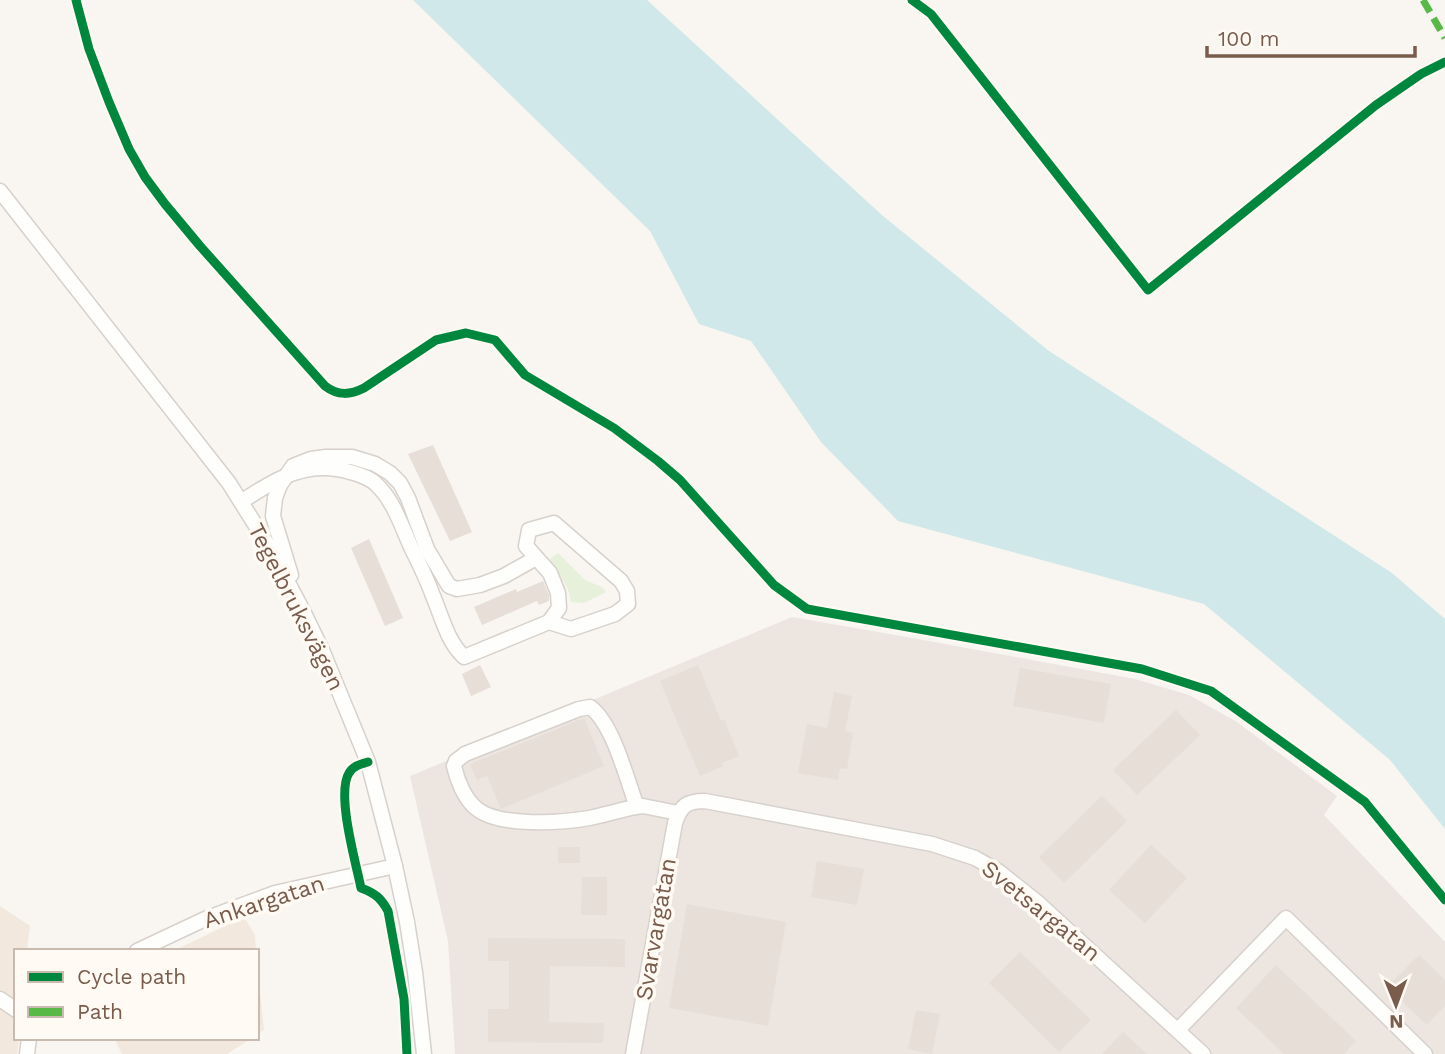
<svg xmlns="http://www.w3.org/2000/svg" width="1445" height="1054" font-family="'Work Sans',sans-serif">
	<rect width="100%" height="100%" fill="#f9f5f0"/>
	<g fill="#f2e8de">
		<path d="M0 906 30 926 27 951H16V1038H19L17 1054H0Z"/>
		<path d="M244 917 255 935 256 951H173Z"/>
		<path d="M257 961 264 1030 257 1035Z"/>
		<path d="M116 1038H252L227 1054H122L116 1042Z"/>
	</g>
	<path fill="#ede5e0" d="M792 617 918 639 1135 679 1189 695 1237 722 1337 796 1324 815 1445 942V1054H455L448 941 410 776Z"/>
	<path fill="#e7f0db" d="M558 553 585 580 602 587 606 592 584 603 571 602 568 589 550 559Z"/>
	<path fill="#d0e8ea" d="M413 0H647L883 216 1049 351 1392 573 1445 619V829L1390 760 1204 604 898 521 821 442 751 341 699 324 650 231Z"/>
	<g fill="#e6ded7">
		<path d="M433 445 472 532 450 541 408 454Z"/>
		<path d="M369 539 403 618 385 626 351 548Z"/>
		<path d="M543 581 549 595V601L539 605 537 601 482 625 474 607 516 589 517 592Z"/>
		<path d="M480 665 491 687 471 696 462 674Z"/>
		<path d="M698 665 721 721 724 719 739 756 722 763 724 766 700 776 660 681Z"/>
		<path d="M1020 668 1111 684 1104 723 1013 706Z"/>
		<path d="M834 692 852 696 845 731 853 733 847 769 840 768 838 780 798 773 807 724 827 728Z"/>
		<path d="M1176 710 1200 735 1137 795 1113 770Z"/>
		<path d="M584 718 604 766 501 809 487 776 477 780 470 764Z"/>
		<path d="M1102 796 1127 821 1064 883 1039 857Z"/>
		<path d="M1151 845 1187 878 1145 923 1109 890Z"/>
		<rect x="558" y="847" width="22" height="16"/>
		<path d="M817 861 864 869 857 905 811 897Z"/>
		<path d="M582 877H607V915H581Z"/>
		<path d="M687 904 786 922 768 1026 669 1008Z"/>
		<path d="M488 938 625 939V967L550 966 549 1022 604 1023 603 1043 488 1042V1009H509V961H488Z"/>
		<path d="M1020 952 1091 1020 1059 1052 989 983Z"/>
		<path d="M1419 955 1445 980V1005L1427 1025 1387 987Z"/>
		<path d="M1276 965 1356 1041 1344 1054H1284L1236 1008Z"/>
		<path d="M916 1010 940 1014 932 1054 908 1049Z"/>
		<path d="M1123 1032 1147 1054H1102Z"/>
	</g>
	<g fill="none" stroke-linecap="round" stroke-linejoin="round">
		<defs>
			<g id="minor">
				<path d="M0 191 229 483 268 545 303 611 322 650 368 762 395 866 407 922 415 972 424 1054"/>
				<path d="M241 502C275 479 308 459 350 472 360 475 371 478 378 486 394 502 402 527 411 547 419 563 427 579 433 596 442 617 447 641 464 657L549 622 559 608 558 593 550 573 526 546 529 530 554 523 621 581 627 591 628 604 615 614 571 629 549 622"/>
				<path d="M291 575 273 516 275 498 280 485 293 466 311 459 326 457H352L375 464 390 473 400 483 408 498 427 549 449 586 457 589 480 585 504 576 536 558"/>
				<path d="M637 807C627 780 613 723 590 707L579 709 465 754 456 761 454 766C457 780 465 800 477 809 500 827 561 823 589 818 607 815 624 808 643 806L678 813"/>
				<path d="M137 951 205 919 275 893 395 866"/>
				<path d="M0 999 16 1010"/>
				<path d="M1178 1030 1286 918 1425 1054"/>
				<path d="M27 1054 29 1038"/>
				<path d="M633 1054 675 823C681 805 687 801 705 801L932 844 975 858 998 871 1037 902 1203 1054"/>
			</g>
		</defs>
		<use href="#minor" stroke="#d7d1cb" stroke-width="17"/>
		<use href="#minor" stroke="#fefefd" stroke-width="14"/>
		<path stroke="#58b947" stroke-width="7" stroke-dasharray="14 7" stroke-linecap="butt" d="M1423 0 1445 38"/>
		<defs>
			<g id="cycleway">
				<path d="M76 0 89 49 109 102 129 149 145 177 165 204 200 246 325 386C338 396 350 395 364 388L436 340 466 333 495 340 525 375 614 428 658 461 680 480 774 585 807 609 1142 669 1211 691 1365 802 1445 900"/>
				<path d="M912 0 931 14 1148 290 1376 105 1421 74 1445 62"/>
				<path d="M368 762C361 764 353 766 349 773 336 794 356 863 361 888 375 893 381 898 388 911L404 999 407 1054"/>
			</g>
		</defs>
		<use href="#cycleway" stroke="#fffaf3" stroke-width="13"/>
		<use href="#cycleway" stroke="#00873e" stroke-width="9"/>
	</g>
	<g text-anchor="middle" dominant-baseline="central" stroke-width="7" stroke-linejoin="round" paint-order="stroke">
		<g font-size="23" fill="#7a5c4d" stroke="#fffaf3">
			<text transform="translate(296 607) rotate(63)">Tegelbruksvägen</text>
			<text transform="translate(264 902) rotate(-18)">Ankargatan</text>
			<text transform="translate(1041 911) rotate(39)">Svetsargatan</text>
			<text transform="translate(656 929) rotate(-80)">Svarvargatan</text>
		</g>
	</g>
	<rect x="14" y="949" width="245" height="91" fill="#fffaf3" stroke="#cabbb1" stroke-width="2"/>
	<rect x="28" y="972" width="35" height="10" fill="#00873e" stroke="#cabbb1" stroke-width="2"/>
	<text x="77" y="984" font-size="21" fill="#7a5c4d">Cycle path</text>
	<rect x="28" y="1007" width="35" height="10" fill="#58b947" stroke="#cabbb1" stroke-width="2"/>
	<text x="77" y="1019" font-size="21" fill="#7a5c4d">Path</text>
	<g transform="translate(1396 1005) rotate(179)" stroke="#fffaf3" stroke-width="5" paint-order="stroke">
	<path d="M0-5L12 26L0 18L-12 26Z" fill="#7a5c4d"/>
	<text y="-10" font-size="19" font-weight="bold" text-anchor="middle" fill="#7a5c4d">N</text>
	</g>
	<path d="M1207 46v10h208v-10" fill="none" stroke="#7a5c4d" stroke-width="3.5"/>
	<text x="1218" y="46" font-size="21" fill="#7a5c4d" stroke="#fffaf3" stroke-width="5" paint-order="stroke">100 m</text>
</svg>
